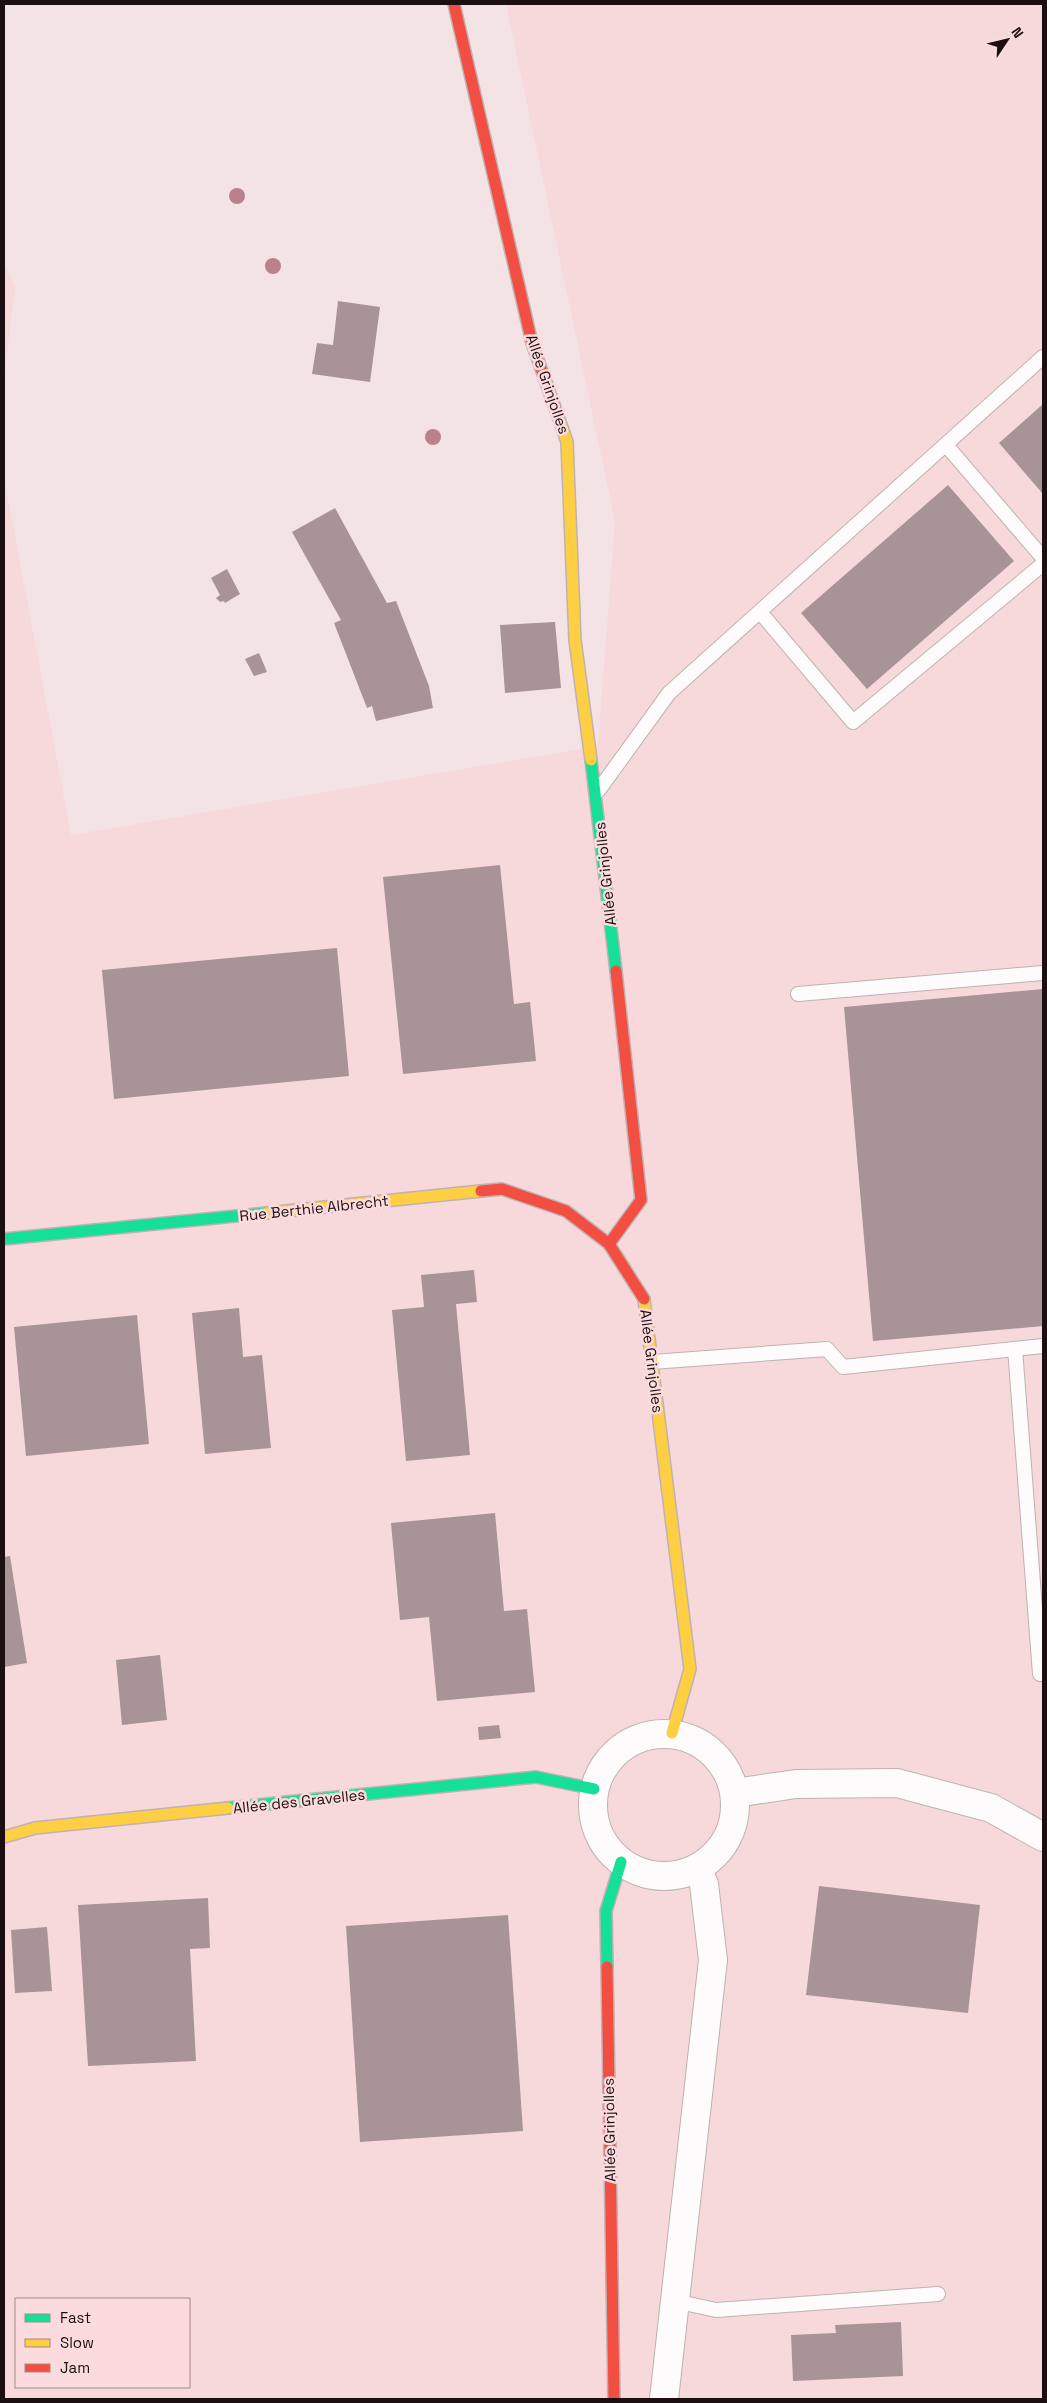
<svg xmlns="http://www.w3.org/2000/svg" width="1047" height="2403" font-family="'Space Grotesk',sans-serif">
	<rect width="100%" height="100%" fill="#f4e3e4"/>
	<g fill="#f7d9dc" fill-rule="evenodd">
		<path d="M506 4H1043V2399H4V477L71 835 598 746 615 521ZM16 2299H189V2387H16Z"/>
		<path d="M4 264 15 286 4 380Z"/>
	</g>
	<g fill="#a89396">
		<path d="M338 301 380 307 370 382 312 374 317 343 333 345Z"/>
		<path d="M1043 404V494L999 443Z"/>
		<path d="M948 485 1014 561 867 689 801 613Z"/>
		<path d="M335 508 387 603 396 601 429 686 433 708 376 721 372 706 367 708 334 623 341 620 292 532Z"/>
		<path d="M227 569 240 594 225 603 224 601 220 602 216 598 220 595 211 578Z"/>
		<path d="M555 622 561 688 505 693 500 625Z"/>
		<path d="M259 653 267 672 254 676 245 659Z"/>
		<path d="M500 865 514 1004 530 1002 536 1061 403 1074 383 877Z"/>
		<path d="M337 948 349 1076 114 1099 102 970Z"/>
		<path d="M1043 989V1326L873 1341 844 1007Z"/>
		<path d="M474 1270 477 1302 456 1304 470 1455 406 1461 392 1310 424 1307 421 1275Z"/>
		<path d="M239 1308 243 1357 262 1355 271 1448 205 1454 192 1313Z"/>
		<path d="M137 1315 149 1444 26 1456 14 1327Z"/>
		<path d="M495 1513 504 1611 527 1609 535 1692 437 1701 429 1617 400 1620 391 1523Z"/>
		<path d="M10 1556 27 1663 4 1667V1557Z"/>
		<path d="M160 1655 167 1720 122 1725 116 1660Z"/>
		<path d="M499 1725 501 1738 479 1740 478 1727Z"/>
		<path d="M819 1886 980 1905 968 2013 806 1995Z"/>
		<path d="M208 1898 210 1948 190 1949 196 2061 88 2066 78 1905Z"/>
		<path d="M508 1915 523 2131 360 2142 346 1926Z"/>
		<path d="M47 1927 52 1991 15 1993 11 1930Z"/>
		<path d="M901 2322 903 2376 793 2381 791 2335 836 2333 835 2325Z"/>
	</g>
	<g fill="none" stroke-linecap="round" stroke-linejoin="round">
		<defs>
			<g id="lane">
				<path d="M946 445 1043 558"/>
				<path d="M760 612 853 722 1043 564"/>
				<path d="M598 791 669 693 1043 357"/>
				<path d="M798 994 1043 973"/>
				<path d="M1015 1349 1040 1674"/>
				<path d="M652 1362 827 1349 843 1367 1043 1346"/>
				<path d="M675 2301 716 2310 938 2294"/>
			</g>
			<g id="street">
				<circle cx="664" cy="1805" r="71"/>
				<path d="M735 1793 796 1784 897 1783 991 1808 1043 1837"/>
				<path d="M664 2399 713 1960 704 1884 697 1868"/>
			</g>
			<g id="fast">
				<path d="M591 760 616 971"/>
				<path d="M4 1239 267 1213"/>
				<path d="M228 1808 536 1777 594 1789"/>
				<path d="M607 1967 606 1911 621 1862"/>
			</g>
			<g id="slow">
				<path d="M559 419 567 442 575 640 591 760"/>
				<path d="M267 1213 481 1191"/>
				<path d="M644 1299 690 1669 672 1733"/>
				<path d="M4 1837 35 1828 228 1808"/>
			</g>
			<g id="jam">
				<path d="M454 4 532 343 559 419"/>
				<path d="M481 1191 502 1189 566 1211 609 1244 644 1299"/>
				<path d="M609 1244 641 1200 616 971"/>
				<path d="M607 1967 614 2399"/>
			</g>
		</defs>
		<use href="#lane" stroke="#c0b2b2" stroke-width="16"/>
		<use href="#street" stroke="#c0b2b2" stroke-width="30"/>
		<use href="#fast" stroke="#c0b2b2" stroke-width="14"/>
		<use href="#slow" stroke="#c0b2b2" stroke-width="14"/>
		<use href="#jam" stroke="#c0b2b2" stroke-width="14"/>
		<use href="#lane" stroke="#fdfbfb" stroke-width="14"/>
		<use href="#street" stroke="#fdfbfb" stroke-width="28"/>
		<use href="#fast" stroke="#16e098" stroke-width="11"/>
		<use href="#slow" stroke="#ffcf43" stroke-width="11"/>
		<use href="#jam" stroke="#f24e42" stroke-width="11"/>
	</g>
	<g fill="#ba818c">
		<circle cx="237" cy="196" r="8"/>
		<circle cx="273" cy="266" r="8"/>
		<circle cx="433" cy="437" r="8"/>
	</g>
	<g text-anchor="middle" dominant-baseline="central" stroke-width="5" stroke-linejoin="round" paint-order="stroke">
		<g font-size="15" fill="#1c0f11" stroke="#fcdbde">
			<text transform="translate(548 384) rotate(71)">Allée Grinjolles</text>
			<text transform="translate(605 874) rotate(-96)">Allée Grinjolles</text>
			<text transform="translate(314 1208) rotate(-6)">Rue Berthie Albrecht</text>
			<text transform="translate(652 1361) rotate(83)">Allée Grinjolles</text>
			<text transform="translate(299 1801) rotate(-6)">Allée des Gravelles</text>
			<text transform="translate(609 2130) rotate(-91)">Allée Grinjolles</text>
		</g>
	</g>
	<rect width="1047" height="2403" fill="none" stroke="#1c0f11" stroke-width="10"/>
	<rect x="15" y="2298" width="175" height="90" fill="#fcdbde" stroke="#a2898c"/>
	<rect x="25" y="2314" width="25" height="8" fill="#16e098" stroke="#a2898c"/>
	<text x="60" y="2323" font-size="15" fill="#1c0f11">Fast</text>
	<rect x="25" y="2339" width="25" height="8" fill="#ffcf43" stroke="#a2898c"/>
	<text x="60" y="2348" font-size="15" fill="#1c0f11">Slow</text>
	<rect x="25" y="2364" width="25" height="8" fill="#f24e42" stroke="#a2898c"/>
	<text x="60" y="2373" font-size="15" fill="#1c0f11">Jam</text>
	<g transform="translate(1007 40) rotate(55)" stroke="#fcdbde" stroke-width="4" paint-order="stroke">
	<path d="M0-4L9 19L0 12L-9 19Z" fill="#1c0f11"/>
	<text y="-8" font-size="14" font-weight="bold" text-anchor="middle" fill="#1c0f11">N</text>
	</g>
</svg>
